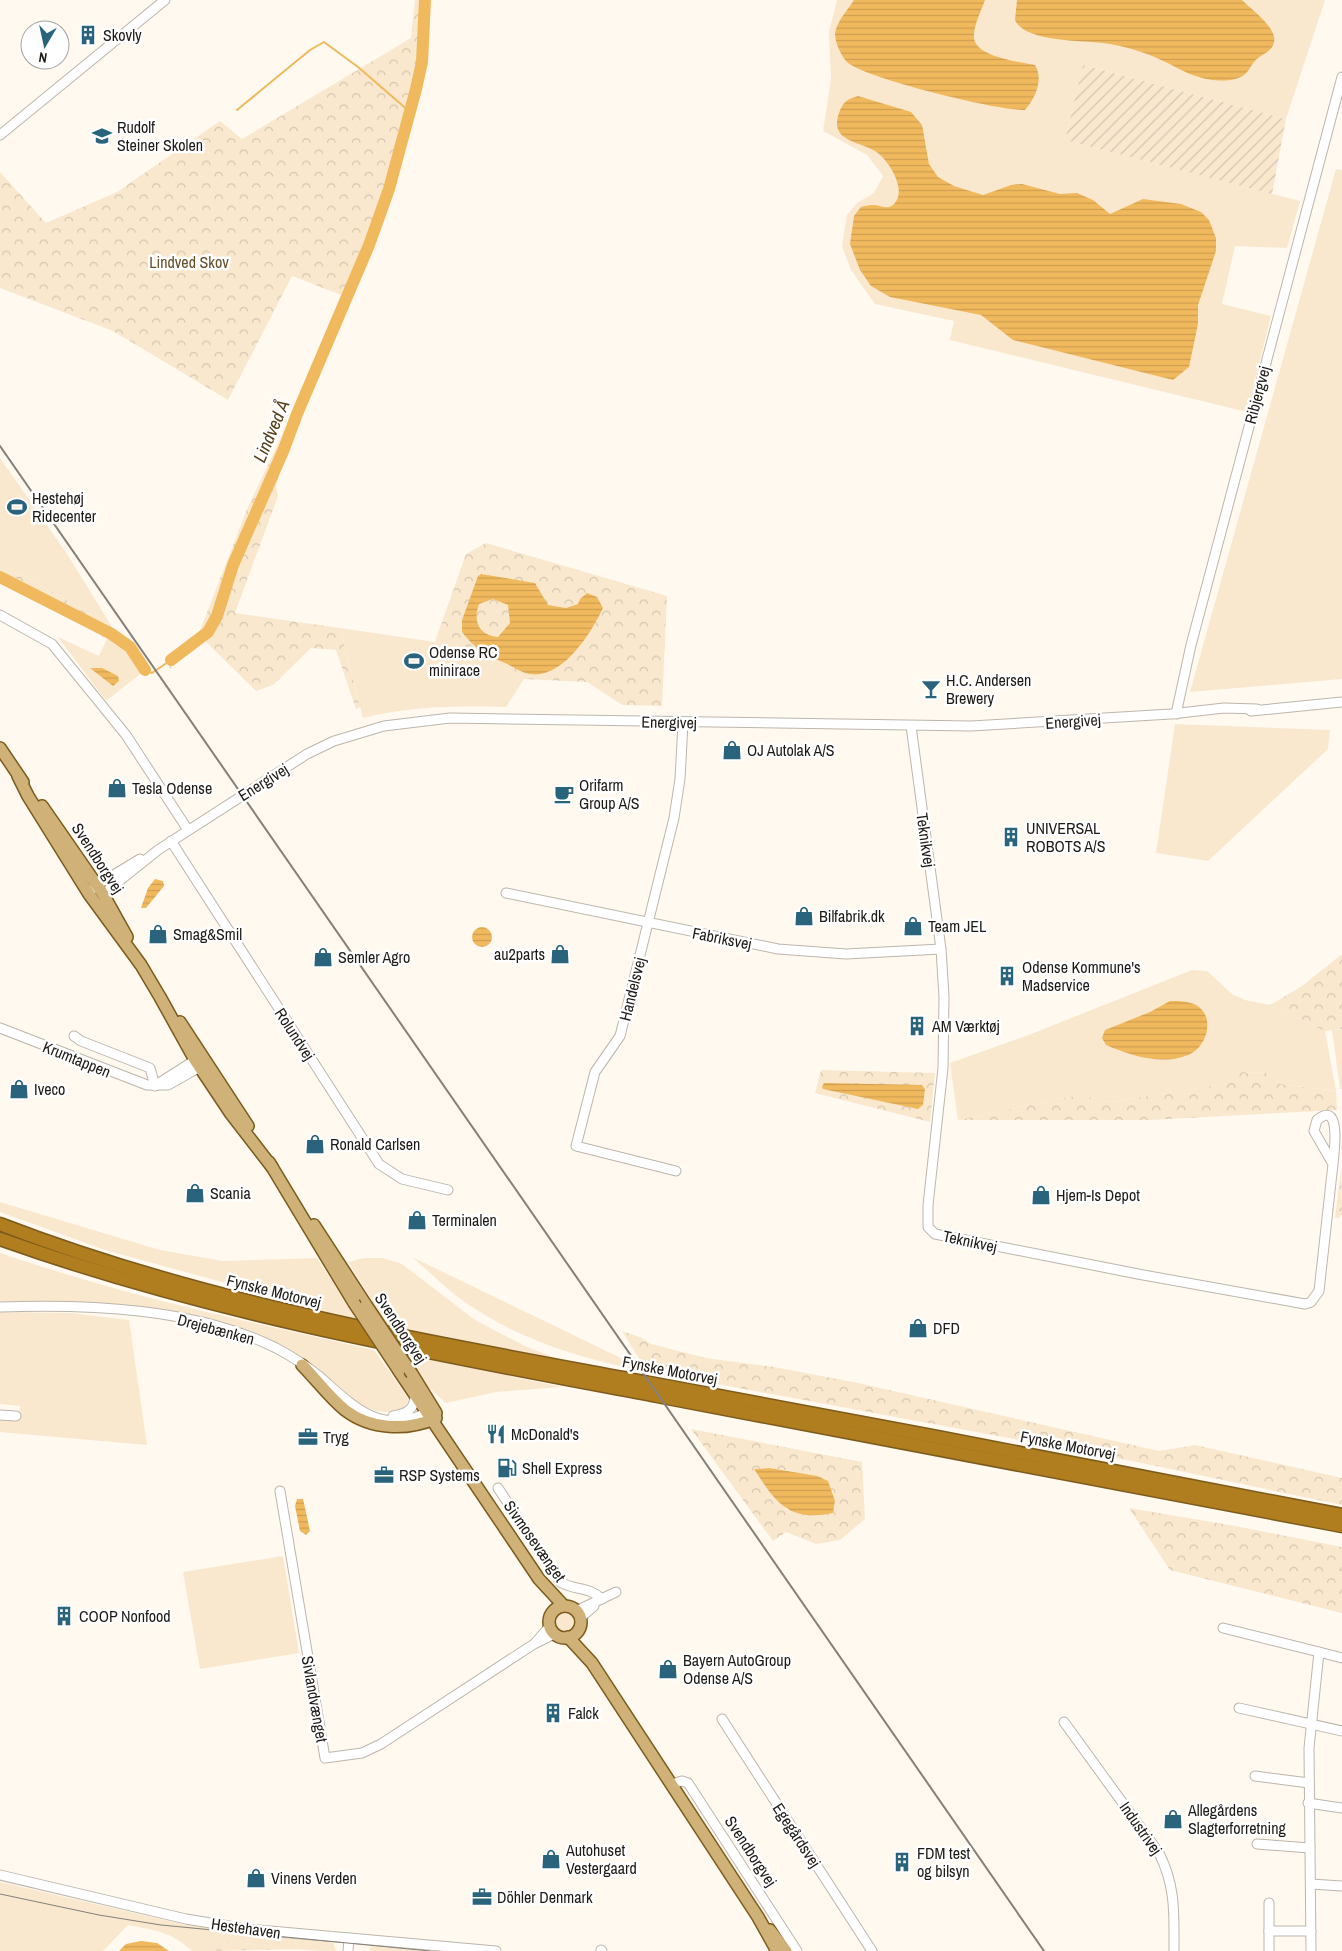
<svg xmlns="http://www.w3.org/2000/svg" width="1342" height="1951" font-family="'Archivo Narrow',sans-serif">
	<defs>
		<pattern id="forest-crowns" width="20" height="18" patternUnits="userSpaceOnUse" patternTransform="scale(1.25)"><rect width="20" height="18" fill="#f9e8ce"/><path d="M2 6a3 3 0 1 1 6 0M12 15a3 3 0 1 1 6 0" fill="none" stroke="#d5c6b0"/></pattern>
		<pattern id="garden-furrows" width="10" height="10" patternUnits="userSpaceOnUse" patternTransform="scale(1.25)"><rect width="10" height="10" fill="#f9e8ce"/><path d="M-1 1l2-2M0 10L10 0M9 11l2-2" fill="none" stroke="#d5c6b0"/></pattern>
		<pattern id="water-rules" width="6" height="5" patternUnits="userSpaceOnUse" patternTransform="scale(1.25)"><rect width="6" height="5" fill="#f1b95d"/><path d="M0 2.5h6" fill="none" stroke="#ce9e50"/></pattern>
	</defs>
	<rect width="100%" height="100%" fill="#fff9f0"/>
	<g fill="#f9e8ce">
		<path d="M837 0H1325L1286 119 1083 65 1065 140 1300 201 1287 248 1235 246 1222 304 1271 316 1247 412 950 340 954 321 875 304 851 270 842 246 847 215 857 203 874 193 883 176 867 155 823 131 831 79 829 32Z"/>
		<path d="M1336 169 1342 170V679L1190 692Z"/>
		<path d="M0 458 69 557 112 627 25 576 0 570Z"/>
		<path d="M340 628 435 642 524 679 506 707C457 706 411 706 363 718Z"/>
		<path d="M110 633 130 647 145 670 106 701 58 637 99 656Z"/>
		<path d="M1175 724 1330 730 1328 749 1208 861 1156 853Z"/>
		<path d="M1192 970 1207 971 1232 994 1245 1000 1270 1005 1325 1031 1336 1091 1280 1084 1266 1073 1237 1072 1230 1083 1111 1102 1079 1095 958 1120 950 1063 1026 1036Z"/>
		<path d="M1342 1029V1089H1340L1332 1030Z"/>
		<path d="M0 1202 160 1250 223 1261 317 1258 358 1321 292 1305 284 1299 105 1250 0 1212Z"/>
		<path d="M0 1253C122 1295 248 1322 374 1350L409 1399C400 1423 363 1409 347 1397 334 1388 323 1375 310 1364 300 1356 287 1348 275 1342 246 1326 210 1319 177 1314 118 1305 60 1300 0 1302Z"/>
		<path d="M412 1257 625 1360 634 1369C572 1356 510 1336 458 1297 442 1285 428 1270 412 1257Z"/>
		<path d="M364 1258H383L402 1264 475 1320 527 1347 561 1360 388 1327 348 1262Z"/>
		<path d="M0 1312 71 1313 129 1320 147 1445 0 1432V1419L18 1420 20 1406 0 1404Z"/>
		<path d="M409 1355 562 1387 496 1392 446 1403 428 1387Z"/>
		<path d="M283 1556 299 1653 200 1669 183 1572Z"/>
		<circle cx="564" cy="1621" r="10"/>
		<path d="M0 1882 186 1925 187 1923 332 1940 336 1951C298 1951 261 1944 221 1941L214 1951H192C172 1932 155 1930 128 1925L103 1951H0Z"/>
		<path d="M371 1944 453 1951H370Z"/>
	</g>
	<g fill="url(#forest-crowns)" fill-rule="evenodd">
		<path d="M415 0H430L427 68 344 296 292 276 228 400 113 331 0 288V172L46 223 117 192 220 121 242 139 411 38Z"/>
		<path d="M285 429 289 432 276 487 278 496 235 613 340 628 360 707 356 709 336 650 311 648 273 685 256 691 202 638 170 669 165 657 199 633 247 509Z"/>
		<path d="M486 543 667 596 662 706 622 705 587 682 524 679 435 642 466 554Z"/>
		<path d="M0 570 25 576 112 627 124 648 0 582Z"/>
		<path d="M1342 954V1029L1325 1031 1270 1005 1302 986Z"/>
		<path d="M821 1070 935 1073 930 1122 815 1093Z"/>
		<path d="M1237 1072 1266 1073 1280 1084 1336 1091 1337 1110 1150 1120H958L1079 1095 1111 1102 1229 1083Z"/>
		<path d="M1341 1168 1342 1215 1339 1218H1335Z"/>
		<path d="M622 1331 642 1338 651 1344 706 1358 774 1367 858 1383 1159 1451 1195 1445 1342 1478V1505L1132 1461 647 1371Z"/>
		<path d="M691 1429 862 1462 865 1519 840 1540 816 1544 786 1532 773 1541ZM770 1468 792 1471 835 1501 787 1510 755 1469Z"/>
		<path d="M1129 1508 1235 1526 1342 1547V1613L1170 1570Z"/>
		<path d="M221 1941 304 1949 214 1951Z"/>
	</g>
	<path fill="url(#garden-furrows)" d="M1083 65 1286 119 1272 194 1065 140Z"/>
	<g fill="url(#water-rules)" fill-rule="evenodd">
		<path d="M854 0H985C981 11 973 27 974 38 976 57 1020 62 1035 65 1044 79 1035 99 1025 110 999 111 864 78 847 62 841 56 835 42 835 34 836 22 848 10 854 0Z"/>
		<path d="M1017 0H1242C1256 14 1292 38 1264 54 1250 62 1252 69 1244 75 1234 83 1211 81 1199 77 1186 74 1173 65 1161 60 1145 52 1121 45 1103 43 1081 40 1025 42 1015 20Z"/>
		<path d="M858 96 911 112 922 125 929 164 938 177 954 186 983 195 1011 185 1022 184 1060 194 1077 193 1093 200 1110 214 1143 199 1181 204 1201 212 1209 220 1216 238V251L1198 305V324L1189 367 1173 380 1013 340 981 315 890 297 871 286 860 270 850 244 854 216 861 207C864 206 869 205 872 205 880 204 887 211 894 204 908 190 888 159 875 151 858 141 829 141 839 113 843 102 847 99 858 96Z"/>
		<path d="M481 574 535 583 548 605 566 608 578 604 580 599 587 593 597 597 603 608C591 633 563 679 530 674 522 673 512 666 505 663 486 655 474 648 462 632V620L478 576ZM493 599 508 605 510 623 498 637C478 635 473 621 479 604Z"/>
		<path d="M90 668H102L118 676 119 681 113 686Z"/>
		<path d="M155 879 163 881 164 886 146 908H141L148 888Z"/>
		<circle cx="482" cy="937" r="10"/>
		<path d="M1170 1001C1179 1001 1192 1001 1199 1007 1214 1019 1207 1044 1192 1053 1166 1067 1131 1056 1106 1045L1102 1038 1105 1030 1150 1012Z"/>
		<path d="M824 1083 922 1085 925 1089 923 1105 918 1109 823 1089 822 1087Z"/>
		<path d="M770 1468 817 1476 828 1481 835 1501 833 1513C789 1522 776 1503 754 1469Z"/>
		<path d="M297 1499H303L310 1531 306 1535 300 1531 295 1506Z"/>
		<path d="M141 1941 157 1943 169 1951H119L126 1944Z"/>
	</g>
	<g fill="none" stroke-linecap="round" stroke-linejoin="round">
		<g stroke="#f1b95d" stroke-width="2">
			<path d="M237 110 310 50 324 42 358 67 410 112"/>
			<path d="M145 670 152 673 171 660"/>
		</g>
		<g stroke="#f1b95d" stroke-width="12">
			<path d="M0 577 110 633 130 647 145 670"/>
			<path d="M171 660 208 632 217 616 233 565 284 449 297 414 369 245 389 189 416 89 422 62 425 0"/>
		</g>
		<defs>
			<g id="minor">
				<path d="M0 135 165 0"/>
				<path d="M0 615 52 644 126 735 188 830"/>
				<path d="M1251 711 1342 702"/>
				<path d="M1176 714 1191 645 1342 77"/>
				<path d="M911 726 941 949 944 997 943 1068 928 1205V1227L935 1234 1138 1274 1305 1304 1311 1302 1319 1291 1333 1164 1314 1131 1317 1120C1342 1099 1334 1153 1333 1164"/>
				<path d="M171 841 379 1164 402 1179 448 1190"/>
				<path d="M92 890 97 885 140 859"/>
				<path d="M506 893 778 949 846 954 941 949"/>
				<path d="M103 894 158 850 307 754 334 741 384 726 450 718 971 726 1171 714 1224 708 1257 709"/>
				<path d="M0 1028 147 1085H168L205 1064"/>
				<path d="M74 1036 81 1041 150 1068 155 1086"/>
				<path d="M156 1085 200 1057"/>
				<path d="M676 1171 576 1146 595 1072 620 1036 674 818 680 779 683 723"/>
				<path d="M0 1307C88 1304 196 1308 276 1348 291 1356 307 1366 320 1377 352 1405 380 1436 426 1413L432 1414"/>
				<path d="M0 1415 16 1416"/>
				<path d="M393 1416C407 1414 415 1409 415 1395"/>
				<path d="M498 1488 560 1582C576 1591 588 1586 602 1599"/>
				<path d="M280 1491 325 1758 362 1753 381 1744 534 1644 554 1634"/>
				<path d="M576 1611 616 1592"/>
				<path d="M580 1618 594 1606"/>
				<path d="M1223 1628 1319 1652 1309 1748 1311 1951"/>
				<path d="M536 1642 549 1627"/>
				<path d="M1319 1652 1342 1658"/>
				<path d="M1239 1708 1342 1731"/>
				<path d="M722 1719 872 1951"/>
				<path d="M1064 1722 1159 1853C1176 1887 1174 1914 1174 1951"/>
				<path d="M1255 1776 1309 1783"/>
				<path d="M672 1784 682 1781 688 1783 797 1951"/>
				<path d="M1308 1803 1342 1808"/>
				<path d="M1257 1844 1310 1848"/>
				<path d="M0 1875 186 1919 247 1929 496 1951"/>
				<path d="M1311 1884 1342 1886"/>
				<path d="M1269 1903V1951"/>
				<path d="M1269 1931H1311"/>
				<path d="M601 1950 602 1951"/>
				<path d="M348 1951 349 1938"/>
			</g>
			<g id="major">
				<path d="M0 748 23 782"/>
				<path d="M18 776 28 796 89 894 141 965 160 997 195 1060 231 1114 272 1167"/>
				<path d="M42 806 103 894 127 937"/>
				<path d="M180 1022 248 1126"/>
				<path d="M269 1162 354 1303"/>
				<path d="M314 1225 366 1305"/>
				<path d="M302 1365C316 1379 329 1397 345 1410 371 1430 407 1431 436 1418"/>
				<path d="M399 1371 539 1579 563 1605"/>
				<path d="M412 1374 436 1413"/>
				<circle cx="565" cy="1622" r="16"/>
				<path d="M568 1637 592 1663 758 1917 777 1951"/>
				<path d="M770 1930 786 1951"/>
			</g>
			<g id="highway">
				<path d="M0 1224C209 1305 431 1342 650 1383 881 1426 1111 1470 1342 1515"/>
				<path d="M0 1239C213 1315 435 1354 657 1396 886 1438 1114 1482 1342 1526"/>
			</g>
		</defs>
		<use href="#minor" stroke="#bdb6ac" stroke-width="11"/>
		<use href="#major" stroke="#7d5b1c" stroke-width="14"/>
		<use href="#highway" stroke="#7d5b1c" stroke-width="15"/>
		<use href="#minor" stroke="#fff" stroke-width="9"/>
		<use href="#major" stroke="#d0b279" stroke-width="11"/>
		<use href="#highway" stroke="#b07e1f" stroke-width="12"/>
		<path stroke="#84807a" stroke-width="1" d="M0 1894 99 1915 161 1925 430 1951"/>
		<path stroke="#84807a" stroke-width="2" d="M0 446 1044 1951"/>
		<defs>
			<g id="major-bridge">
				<path d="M354 1303 399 1371"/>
				<path d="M366 1305 412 1374"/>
			</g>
		</defs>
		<use href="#major-bridge" stroke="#7d5b1c" stroke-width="14" stroke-linecap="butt"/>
		<use href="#major-bridge" stroke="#d0b279" stroke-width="11"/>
	</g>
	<defs>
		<symbol id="building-bare" viewBox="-9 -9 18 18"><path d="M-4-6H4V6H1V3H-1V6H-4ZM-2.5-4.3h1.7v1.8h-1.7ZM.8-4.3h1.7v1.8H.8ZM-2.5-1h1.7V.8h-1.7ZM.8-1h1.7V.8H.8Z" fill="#29647c" stroke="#fff" stroke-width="2.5" paint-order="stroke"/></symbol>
		<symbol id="school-bare" viewBox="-9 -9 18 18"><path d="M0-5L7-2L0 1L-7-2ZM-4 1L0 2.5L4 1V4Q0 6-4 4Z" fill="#29647c" stroke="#fff" stroke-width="2.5" paint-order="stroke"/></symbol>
		<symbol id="stadium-bare" viewBox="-9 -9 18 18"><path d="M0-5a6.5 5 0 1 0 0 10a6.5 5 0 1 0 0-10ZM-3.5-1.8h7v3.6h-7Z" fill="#29647c" stroke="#fff" stroke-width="2.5" paint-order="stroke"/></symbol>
		<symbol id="bar-bare" viewBox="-9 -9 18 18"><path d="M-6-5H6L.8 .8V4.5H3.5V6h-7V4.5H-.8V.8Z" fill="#29647c" stroke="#fff" stroke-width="2.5" paint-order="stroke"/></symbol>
		<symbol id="shop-bare" viewBox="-9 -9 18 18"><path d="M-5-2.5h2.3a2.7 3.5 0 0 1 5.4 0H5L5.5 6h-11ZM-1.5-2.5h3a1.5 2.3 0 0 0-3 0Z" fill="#29647c" stroke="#fff" stroke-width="2.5" paint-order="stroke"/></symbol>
		<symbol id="cafe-bare" viewBox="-9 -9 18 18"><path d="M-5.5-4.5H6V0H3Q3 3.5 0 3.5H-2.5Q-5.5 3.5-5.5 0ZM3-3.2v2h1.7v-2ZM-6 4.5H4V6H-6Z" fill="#29647c" stroke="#fff" stroke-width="2.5" paint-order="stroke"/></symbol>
		<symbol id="restaurant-bare" viewBox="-9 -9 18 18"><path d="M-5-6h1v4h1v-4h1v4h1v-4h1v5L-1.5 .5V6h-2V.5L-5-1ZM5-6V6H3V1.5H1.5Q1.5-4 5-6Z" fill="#29647c" stroke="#fff" stroke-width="2.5" paint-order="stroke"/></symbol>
		<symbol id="office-bare" viewBox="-9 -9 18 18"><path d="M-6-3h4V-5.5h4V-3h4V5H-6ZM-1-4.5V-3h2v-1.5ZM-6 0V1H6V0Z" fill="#29647c" stroke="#fff" stroke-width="2.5" paint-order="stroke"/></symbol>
		<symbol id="fuel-bare" viewBox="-9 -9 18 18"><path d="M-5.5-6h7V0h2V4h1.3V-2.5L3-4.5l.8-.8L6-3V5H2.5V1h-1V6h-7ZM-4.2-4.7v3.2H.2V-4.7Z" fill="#29647c" stroke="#fff" stroke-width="2.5" paint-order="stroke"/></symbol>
	</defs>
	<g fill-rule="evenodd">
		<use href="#building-bare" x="74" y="21" width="28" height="28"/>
		<use href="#school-bare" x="88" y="122" width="28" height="28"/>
		<use href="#stadium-bare" x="3" y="493" width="28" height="28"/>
		<use href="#stadium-bare" x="400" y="647" width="28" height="28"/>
		<use href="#bar-bare" x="917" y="675" width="28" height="28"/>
		<use href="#shop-bare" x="718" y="736" width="28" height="28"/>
		<use href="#shop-bare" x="103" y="774" width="28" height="28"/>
		<use href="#cafe-bare" x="550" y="780" width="28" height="28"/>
		<use href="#building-bare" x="997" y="823" width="28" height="28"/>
		<use href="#shop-bare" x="790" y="902" width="28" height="28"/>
		<use href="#shop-bare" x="899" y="912" width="28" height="28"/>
		<use href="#shop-bare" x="144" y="920" width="28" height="28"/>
		<use href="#shop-bare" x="546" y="940" width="28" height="28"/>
		<use href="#shop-bare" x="309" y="943" width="28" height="28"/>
		<use href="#building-bare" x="993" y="962" width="28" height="28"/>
		<use href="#building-bare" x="903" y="1012" width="28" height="28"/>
		<use href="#shop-bare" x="5" y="1075" width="28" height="28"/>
		<use href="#shop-bare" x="301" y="1130" width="28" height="28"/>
		<use href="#shop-bare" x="181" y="1179" width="28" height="28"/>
		<use href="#shop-bare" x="1027" y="1181" width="28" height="28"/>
		<use href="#shop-bare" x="403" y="1206" width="28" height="28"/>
		<use href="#shop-bare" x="904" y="1314" width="28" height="28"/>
		<use href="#restaurant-bare" x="482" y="1420" width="28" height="28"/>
		<use href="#office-bare" x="294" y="1423" width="28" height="28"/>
		<use href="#fuel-bare" x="493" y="1454" width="28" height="28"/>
		<use href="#office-bare" x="370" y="1461" width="28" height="28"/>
		<use href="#building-bare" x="50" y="1602" width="28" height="28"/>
		<use href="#shop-bare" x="654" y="1655" width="28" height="28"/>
		<use href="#building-bare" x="539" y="1699" width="28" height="28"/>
		<use href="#shop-bare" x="1159" y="1805" width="28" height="28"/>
		<use href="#shop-bare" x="537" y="1845" width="28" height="28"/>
		<use href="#building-bare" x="888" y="1848" width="28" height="28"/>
		<use href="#shop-bare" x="242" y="1864" width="28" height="28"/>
		<use href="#office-bare" x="468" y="1883" width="28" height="28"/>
	</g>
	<g text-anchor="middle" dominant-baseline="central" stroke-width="5" stroke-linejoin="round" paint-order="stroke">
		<g font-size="16" fill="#1e1b17" stroke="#fff" text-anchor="start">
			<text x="103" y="35">Skovly</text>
			<text x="117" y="127">Rudolf<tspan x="117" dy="18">Steiner Skolen</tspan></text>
			<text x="32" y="498">Hestehøj<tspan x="32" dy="18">Ridecenter</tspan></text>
			<text x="429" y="652">Odense RC<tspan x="429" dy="18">minirace</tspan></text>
			<text x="946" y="680">H.C. Andersen<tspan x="946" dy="18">Brewery</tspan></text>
			<text x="747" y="750">OJ Autolak A/S</text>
			<text x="579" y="785">Orifarm<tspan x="579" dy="18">Group A/S</tspan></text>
			<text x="132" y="788">Tesla Odense</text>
			<text x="1026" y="828">UNIVERSAL<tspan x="1026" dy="18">ROBOTS A/S</tspan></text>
			<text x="819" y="916">Bilfabrik.dk</text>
			<text x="928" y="926">Team JEL</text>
			<text x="173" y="934">Smag&amp;Smil</text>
			<text x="545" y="954" text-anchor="end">au2parts</text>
			<text x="338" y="957">Semler Agro</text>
			<text x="1022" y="967">Odense Kommune's<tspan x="1022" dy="18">Madservice</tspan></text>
			<text x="932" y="1026">AM Værktøj</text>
			<text x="34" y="1089">Iveco</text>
			<text x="330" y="1144">Ronald Carlsen</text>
			<text x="210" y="1193">Scania</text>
			<text x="1056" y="1195">Hjem-Is Depot</text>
			<text x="432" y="1220">Terminalen</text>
			<text x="933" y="1328">DFD</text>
			<text x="511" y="1434">McDonald's</text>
			<text x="323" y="1437">Tryg</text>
			<text x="522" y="1468">Shell Express</text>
			<text x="399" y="1475">RSP Systems</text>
			<text x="79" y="1616">COOP Nonfood</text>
			<text x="683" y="1660">Bayern AutoGroup<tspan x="683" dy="18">Odense A/S</tspan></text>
			<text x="568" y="1713">Falck</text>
			<text x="1188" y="1810">Allegårdens<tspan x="1188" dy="18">Slagterforretning</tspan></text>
			<text x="566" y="1850">Autohuset<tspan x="566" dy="18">Vestergaard</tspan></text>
			<text x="917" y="1853">FDM test<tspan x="917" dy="18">og bilsyn</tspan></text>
			<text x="271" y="1878">Vinens Verden</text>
			<text x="497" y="1897">Döhler Denmark</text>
		</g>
		<g font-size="16" fill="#664f29" stroke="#fff">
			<text x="189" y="262">Lindved Skov</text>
		</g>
		<g font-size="16" fill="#1e1b17" stroke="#fff">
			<text transform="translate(1257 395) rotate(-75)">Ribjergvej</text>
			<text transform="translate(1073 721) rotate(-4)">Energivej</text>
			<text transform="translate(669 722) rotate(1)">Energivej</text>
			<text transform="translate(263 782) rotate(-32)">Energivej</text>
			<text transform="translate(926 840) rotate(82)">Teknikvej</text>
			<text transform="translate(98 858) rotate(57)">Svendborgvej</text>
			<text transform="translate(722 938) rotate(11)">Fabriksvej</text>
			<text transform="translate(632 989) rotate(-76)">Handelsvej</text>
			<text transform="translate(295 1034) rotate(57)">Rolundvej</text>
			<text transform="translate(77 1059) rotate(22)">Krumtappen</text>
			<text transform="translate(970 1241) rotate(12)">Teknikvej</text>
			<text transform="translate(274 1291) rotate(14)">Fynske Motorvej</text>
			<text transform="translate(401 1328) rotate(57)">Svendborgvej</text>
			<text transform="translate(216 1329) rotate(15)">Drejebænken</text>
			<text transform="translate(670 1370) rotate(11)">Fynske Motorvej</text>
			<text transform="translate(1068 1445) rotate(11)">Fynske Motorvej</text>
			<text transform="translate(535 1541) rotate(55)">Sivmosevænget</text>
			<text transform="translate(315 1699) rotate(80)">Sivlandvænget</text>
			<text transform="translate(1141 1828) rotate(55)">Industrivej</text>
			<text transform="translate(797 1835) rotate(57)">Egegårdsvej</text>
			<text transform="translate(751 1851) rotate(57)">Svendborgvej</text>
			<text transform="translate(246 1928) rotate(8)">Hestehaven</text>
		</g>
		<g font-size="18" font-style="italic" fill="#563f19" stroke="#fff">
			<text transform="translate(271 431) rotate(-67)">Lindved Å</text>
		</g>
	</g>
	<g transform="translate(45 45) rotate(189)"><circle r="24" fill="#ffffff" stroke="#a5a4a2"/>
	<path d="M0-4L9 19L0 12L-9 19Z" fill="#29647c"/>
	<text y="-8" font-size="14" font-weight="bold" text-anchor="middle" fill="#1e1b17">N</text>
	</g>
</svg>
